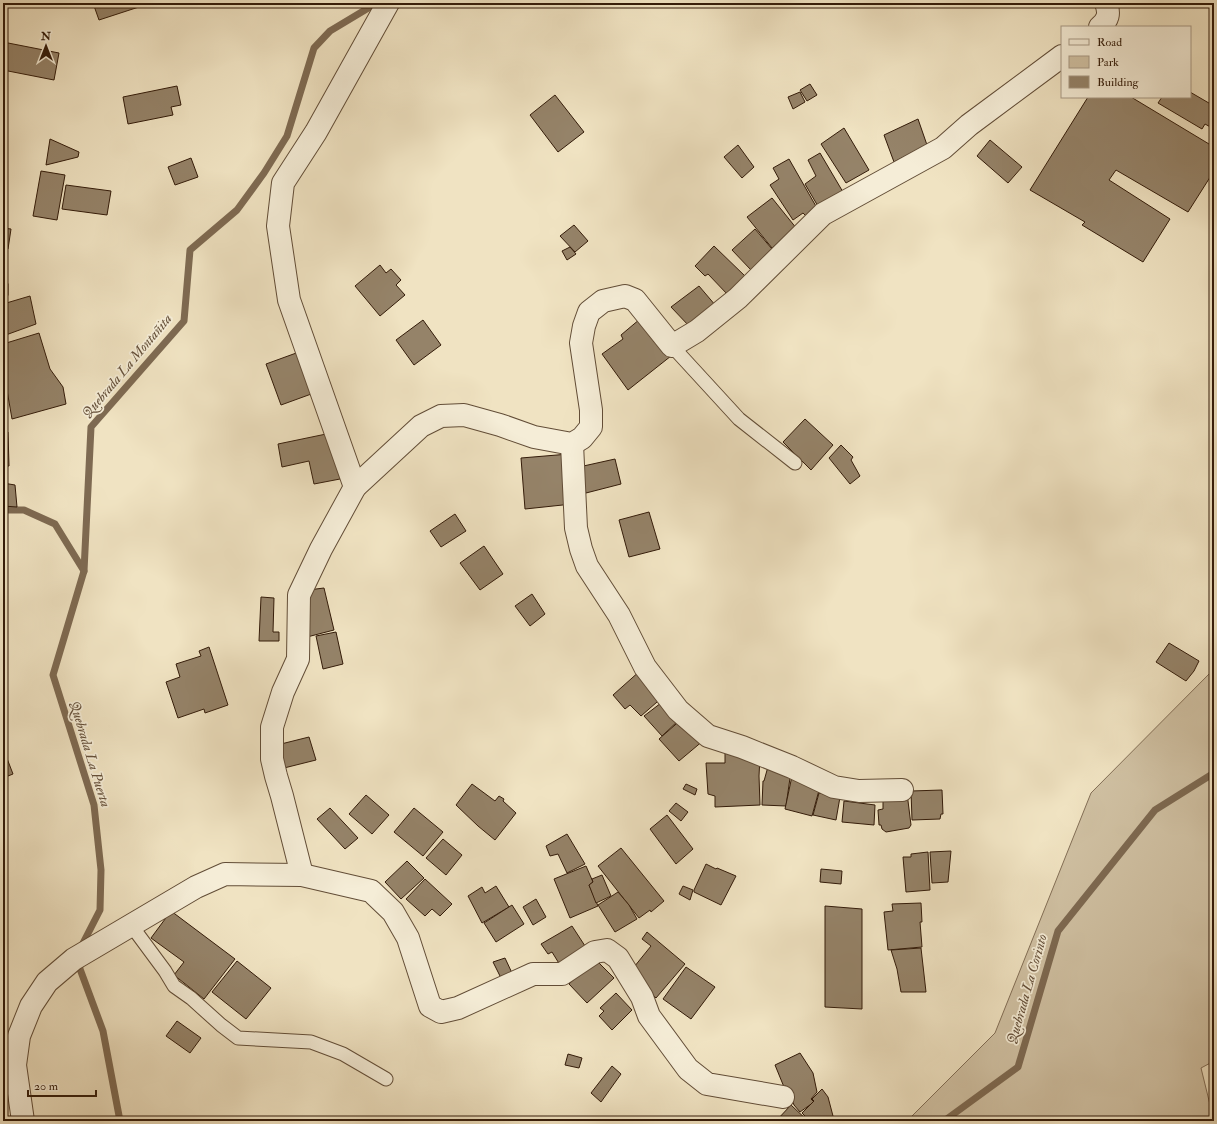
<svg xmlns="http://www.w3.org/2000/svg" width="1217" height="1124" font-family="'IM FELL Double Pica',serif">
	<rect width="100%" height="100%" fill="#f0e3c2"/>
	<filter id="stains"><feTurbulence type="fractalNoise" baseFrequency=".005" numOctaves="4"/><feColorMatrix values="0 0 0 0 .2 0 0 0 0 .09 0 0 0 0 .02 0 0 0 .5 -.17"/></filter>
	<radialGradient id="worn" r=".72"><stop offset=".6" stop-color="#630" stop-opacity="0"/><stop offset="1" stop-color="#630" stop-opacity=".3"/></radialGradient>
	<path fill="#d0c1a3" stroke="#826e56" d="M1214 669V1061L1201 1068 1214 1121H907L995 1033 1091 793Z"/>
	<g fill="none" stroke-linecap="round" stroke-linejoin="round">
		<g stroke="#7e6a52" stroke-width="7">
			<path d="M3 510H24L55 524 84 571 53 675 94 805 101 870 100 910 80 949"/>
			<path d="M84 571 91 427 184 321 190 250 237 210 264 173 287 136 314 48 330 31 370 7"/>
			<path d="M79 959 80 969 103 1031 120 1121"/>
			<path d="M944 1121 1018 1067 1058 931 1155 810 1214 773"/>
		</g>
	</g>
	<g fill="#958369" stroke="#331b09">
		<path d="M93 3H147L148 4 99 20Z"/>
		<path d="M3 42 59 53 54 80 3 70Z"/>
		<path d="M810 84 817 95 807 101 800 90Z"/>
		<path d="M177 86 181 105 171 107 173 115 128 124 123 97Z"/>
		<path d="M800 92 805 102 793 109 788 97Z"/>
		<path d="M1190 92 1214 106V129L1205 124 1202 129 1158 103 1162 97H1190Z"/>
		<path d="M555 95 584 132 558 152 530 115Z"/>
		<path d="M1088 97H1131L1214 147V171L1188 212 1116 170 1109 180 1170 219 1143 262 1082 225 1085 222 1030 190Z"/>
		<path d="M918 119 927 145 894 162 884 135Z"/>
		<path d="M844 128 869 170 846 183 821 144Z"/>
		<path d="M50 139 79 152 78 157 46 165Z"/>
		<path d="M990 140 1022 167 1008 183 977 156Z"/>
		<path d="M738 145 754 167 742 178 724 157Z"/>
		<path d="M820 153 843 192 819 208 805 184 816 176 808 160Z"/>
		<path d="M191 158 198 177 175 185 168 167Z"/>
		<path d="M789 159 817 208 806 216 803 213 793 220 770 185 779 179 773 168Z"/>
		<path d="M41 171 65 175 57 220 33 216Z"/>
		<path d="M66 185 111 191 107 215 62 209Z"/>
		<path d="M772 198 797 229 772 248 747 217Z"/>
		<path d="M574 225 588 241 575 252 560 236Z"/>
		<path d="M3 228 11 229 8 249 3 248Z"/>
		<path d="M755 229 772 249 751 270 732 250Z"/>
		<path d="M714 246 746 277 728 295 708 274 705 276 695 266Z"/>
		<path d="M570 247 576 254 567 260 562 251Z"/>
		<path d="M380 265 386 273 391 269 401 280 396 285 405 295 380 316 355 286Z"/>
		<rect x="3" y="284" width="5" height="11"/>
		<path d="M699 286 716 306 690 327 671 307Z"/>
		<path d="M30 296 36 324 3 336V304Z"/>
		<path d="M640 319 671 356 628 390 602 354 623 339 621 335Z"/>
		<path d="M423 320 441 345 414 365 396 340Z"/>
		<path d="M39 333 50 369 63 387 66 404 12 419 3 367V344Z"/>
		<path d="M299 352 314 393 281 405 266 364Z"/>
		<rect x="3" y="395" width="1" height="32"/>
		<path d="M805 419 833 445 811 470 783 442Z"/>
		<path d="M3 432H8L9 466H3Z"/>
		<path d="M331 433 340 479 314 484 309 461 282 467 278 444Z"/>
		<path d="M841 445 853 457 851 460 860 476 850 484 829 458Z"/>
		<path d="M569 454 572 504 525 509 521 458Z"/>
		<path d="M615 459 621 484 586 493 579 467Z"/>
		<path d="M3 483 15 485 17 507 3 506Z"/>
		<path d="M649 512 660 549 629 557 619 520Z"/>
		<path d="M455 514 466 531 441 547 430 531Z"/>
		<path d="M484 546 503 574 480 590 460 563Z"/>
		<path d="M324 588 334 630 307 637 308 590Z"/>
		<path d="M532 594 545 614 530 626 515 606Z"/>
		<path d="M261 597 274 598 273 632H279V641H259Z"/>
		<path d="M336 632 343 664 323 669 316 636Z"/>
		<path d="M1169 643 1199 661 1194 671 1186 681 1156 662Z"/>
		<path d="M209 647 228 705 205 713 204 709 178 718 166 682 180 677 176 664 201 656 199 651Z"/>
		<path d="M641 670 665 695 641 716 630 705 625 709 613 695Z"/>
		<path d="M661 703 679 720 662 736 644 716Z"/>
		<path d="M683 718 704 740 679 761 659 739Z"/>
		<path d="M309 737 316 760 284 768 277 745Z"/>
		<path d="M3 748 13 774 3 778Z"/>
		<path d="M725 749 760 756 759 776 760 805 715 807V796L708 794 706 763H725Z"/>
		<path d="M769 763 790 778 786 806 762 805 763 781H764Z"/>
		<path d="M792 776 821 783 812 816 785 809Z"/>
		<path d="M472 784 495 801 499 796 504 799 503 801 516 813 495 840 478 826 456 805Z"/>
		<path d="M686 784 697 789 695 795 683 789Z"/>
		<path d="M942 790 943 814H941L940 819 912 820 911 791Z"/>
		<path d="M819 793 840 797 836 820 813 815Z"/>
		<path d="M907 793 911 825 909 828 886 832 882 829 881 825H879L878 810 883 809V794Z"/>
		<path d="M366 795 389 815 372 834 349 814Z"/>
		<path d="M844 801 875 805 874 825 842 822Z"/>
		<path d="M676 803 688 812 681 821 669 811Z"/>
		<path d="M330 808 358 838 345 849 317 819Z"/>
		<path d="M414 808 443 832 423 856 394 832Z"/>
		<path d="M667 815 693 849 676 864 650 829Z"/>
		<path d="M567 834 585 864 567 873 558 854 550 856 546 846Z"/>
		<path d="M443 839 462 855 446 875 426 858Z"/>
		<path d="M621 848 664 901 651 912 650 910 639 918 598 866Z"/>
		<path d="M951 851 948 882 932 883 930 852Z"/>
		<path d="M928 852 930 890 906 892 903 857H911V854Z"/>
		<path d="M407 861 424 878 401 899 385 882Z"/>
		<path d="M706 864 716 869 717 868 736 876 721 905 694 892V890Z"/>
		<path d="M586 866 593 882 589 885 598 906 570 918 554 879Z"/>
		<path d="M821 869 842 871 841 884 820 882Z"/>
		<path d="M602 875 611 896 596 903 589 885 593 882 592 879Z"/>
		<path d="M425 879 452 904 440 916 432 909 425 916 406 899Z"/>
		<path d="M496 886 509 907 482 923 468 896 482 887 485 893Z"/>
		<path d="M683 886 693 890 690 900 679 894Z"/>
		<path d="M618 892 629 905 637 919 615 932 598 905Z"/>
		<path d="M536 899 546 917 533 925 523 907Z"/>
		<path d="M921 903 922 922H920L922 947 888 950 884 912 893 911 892 904Z"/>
		<path d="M512 905 524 924 496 942 484 923Z"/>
		<path d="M825 906 862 909V1009L825 1007Z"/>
		<path d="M171 911 235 959 204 999 174 975 184 962 151 938Z"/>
		<path d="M572 926 587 949 560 965 552 952 548 954 541 944Z"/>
		<path d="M647 932 685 964 656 998 630 972 651 946 642 939Z"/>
		<path d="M921 948 926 992H901L897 969 891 950Z"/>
		<path d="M505 958 512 973 501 978 493 962Z"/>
		<path d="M595 959 614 978 587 1003 569 984Z"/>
		<path d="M237 961 271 988 246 1019 212 992Z"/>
		<path d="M686 967 715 987 691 1019 663 999Z"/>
		<path d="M616 993 632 1010 612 1030 599 1016 604 1011 600 1008Z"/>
		<path d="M177 1021 201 1038 190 1053 166 1036Z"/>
		<path d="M800 1053 813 1073 817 1092 811 1099 814 1102 800 1112 794 1105 786 1086 784 1087 775 1065Z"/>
		<path d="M568 1054 582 1058 579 1068 565 1065Z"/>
		<path d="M612 1066 621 1074 601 1102 591 1093Z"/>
		<path d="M822 1089 828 1097 833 1116 829 1121H810L802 1113 814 1101 812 1099Z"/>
		<path d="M791 1105 808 1121H776Z"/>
	</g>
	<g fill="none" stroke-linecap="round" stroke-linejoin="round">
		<defs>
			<g id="lane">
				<path d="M672 346 739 419 795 463"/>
				<path d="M131 925 165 971 174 986 191 998 221 1025 238 1038 311 1042 343 1054 386 1079"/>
			</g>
			<g id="street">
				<path d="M1100 27C1108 20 1110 14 1106 3"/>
				<path d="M572 444 576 528 581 549 587 566 619 615 645 667 678 710 708 736 742 747 792 767 834 787 859 791 902 790"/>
				<path d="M355 487 289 300 278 226 283 183 316 132 388 3"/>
				<path d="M302 875 282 796 276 776 272 759V727L283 692 298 659 299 595 321 549 355 487 421 426 441 416 464 415 500 425 534 437 572 444 582 438 591 427V410L581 343 584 326 589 312 603 301 625 296 635 300 672 346 697 331 738 298 823 214 943 148 969 125 1062 56"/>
				<path d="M23 1121 15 1065 19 1036 31 1006 47 982 74 959 196 887 225 874 302 875 371 891 393 912 408 938 430 1006 441 1012 458 1008 533 974H562L595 952 607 950 618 958 642 997 649 1016 688 1069 707 1084 783 1097"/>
			</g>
		</defs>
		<use href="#lane" stroke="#624d37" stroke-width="15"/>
		<use href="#street" stroke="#624d37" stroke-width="24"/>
		<use href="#lane" stroke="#f5edd7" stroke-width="13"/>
		<use href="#street" stroke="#f5edd7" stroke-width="22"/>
	</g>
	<g text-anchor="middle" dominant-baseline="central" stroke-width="3.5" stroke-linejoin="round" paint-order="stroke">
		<g font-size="14" font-style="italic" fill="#65503a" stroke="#f5edd7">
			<text transform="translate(127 366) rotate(-50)">Quebrada La Montañita</text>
			<text transform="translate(90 754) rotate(73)">Quebrada La Puerta</text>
			<text transform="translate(1027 989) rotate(-74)">Quebrada La Corinto</text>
		</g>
	</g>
	<rect width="1217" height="1124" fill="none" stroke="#f0e3c2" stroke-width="16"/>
	<rect x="4" y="4" width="1209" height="1116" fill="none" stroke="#331b09" stroke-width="2"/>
	<rect x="8" y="8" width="1201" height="1108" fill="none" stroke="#331b09"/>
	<rect x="1061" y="26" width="130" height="72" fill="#f5edd7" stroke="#a79985"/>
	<rect x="1069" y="39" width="20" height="6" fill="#f5edd7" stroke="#a79985"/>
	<text x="1097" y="46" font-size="12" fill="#331b09">Road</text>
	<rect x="1069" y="56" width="20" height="12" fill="#d0c1a3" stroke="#a79985"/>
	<text x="1097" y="66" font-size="12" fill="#331b09">Park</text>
	<rect x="1069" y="76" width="20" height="12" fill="#958369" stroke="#a79985"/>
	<text x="1097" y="86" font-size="12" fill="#331b09">Building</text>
	<g transform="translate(46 46)" stroke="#f5edd7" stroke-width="3" paint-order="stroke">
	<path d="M0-3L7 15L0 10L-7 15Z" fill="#331b09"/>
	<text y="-6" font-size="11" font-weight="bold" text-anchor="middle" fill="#331b09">N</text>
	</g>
	<path d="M28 1090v6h68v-6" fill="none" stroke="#331b09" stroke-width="2"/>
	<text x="34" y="1090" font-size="12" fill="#331b09" stroke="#f5edd7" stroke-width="3" paint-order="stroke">20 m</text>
	<rect width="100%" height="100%" filter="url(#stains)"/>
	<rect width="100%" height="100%" fill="url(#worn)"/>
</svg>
